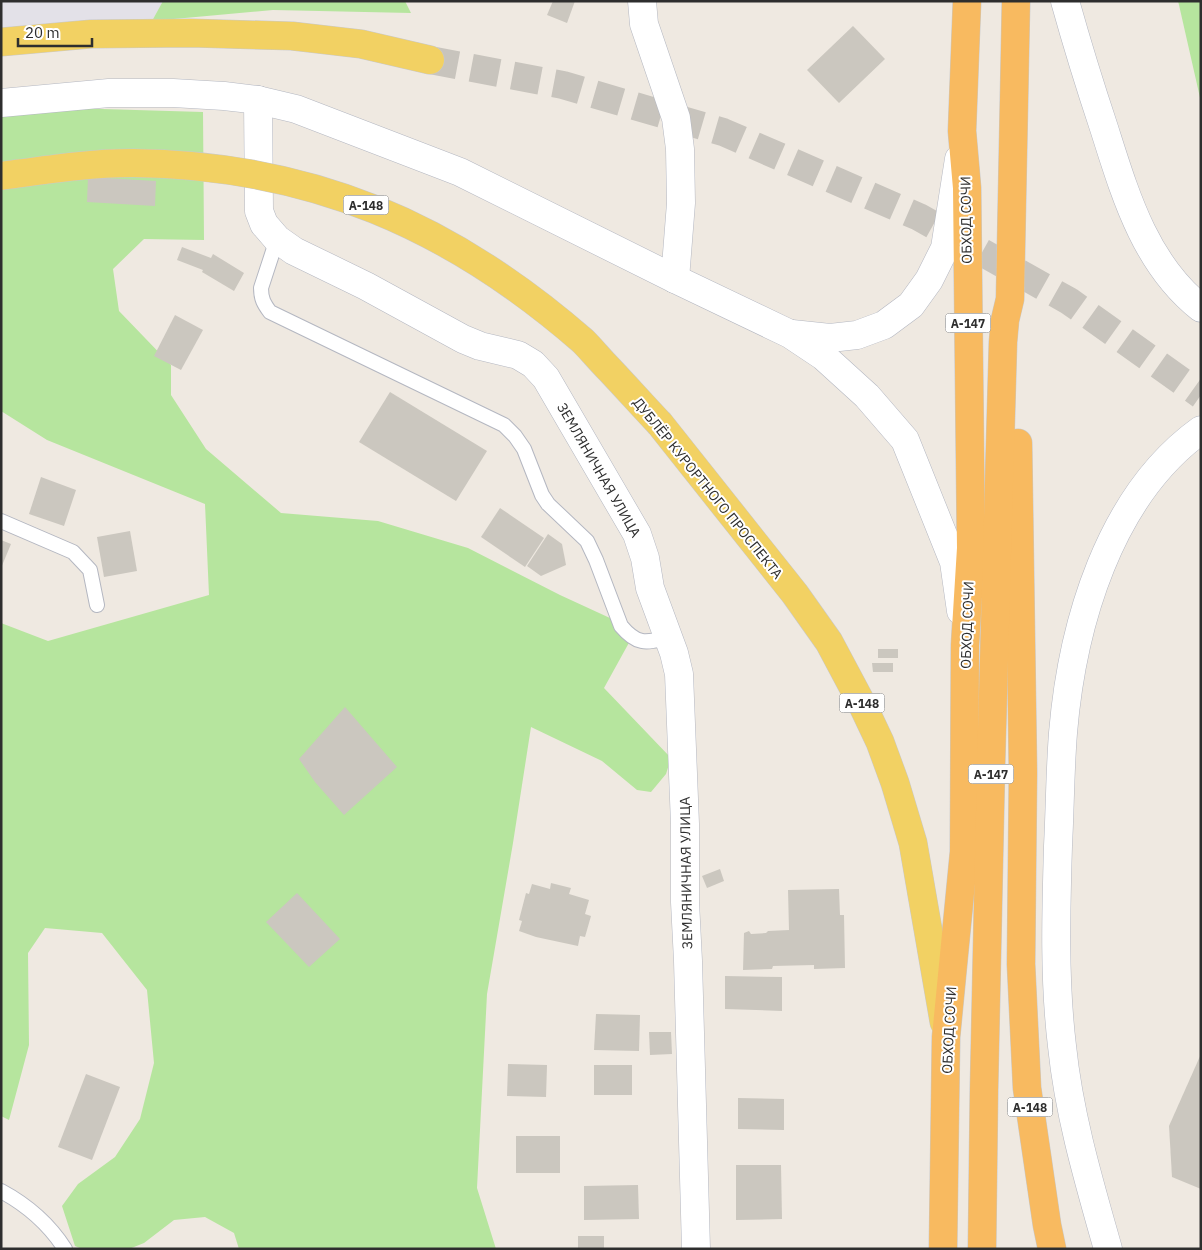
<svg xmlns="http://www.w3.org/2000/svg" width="1202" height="1250" font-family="'IBM Plex Sans',sans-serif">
	<rect width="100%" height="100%" fill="#efe9e1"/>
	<path fill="#e3e1e8" d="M1 1H163L152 21 1 40Z"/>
	<g fill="#b6e59e">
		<path d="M163 1H405L411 13 273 10 152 21Z"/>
		<path d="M1178 1H1201V102L1179 5Z"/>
		<path d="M1 106 203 112 204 240 144 239 113 269 119 311 171 365V395L206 449 281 513 378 521 468 548 560 595 636 630 604 688 671 758 666 774 651 792 637 790 602 761 531 727 513 843 487 994 477 1188 496 1249H239L234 1233 205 1217 174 1220 144 1243 129 1249H82L75 1246 62 1206 78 1184 115 1157 140 1119 154 1063 147 990 102 933 45 928 28 953 29 1045 9 1120 1 1116V623L48 641 209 595 205 504 47 440 1 411Z"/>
	</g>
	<g fill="#cbc7bf">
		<path d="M553 1H575L567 23 547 15Z"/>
		<path d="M853 26 885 59 839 103 807 70Z"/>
		<path d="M88 177 156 181 155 206 87 202Z"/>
		<path d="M182 247 211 258 213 254 244 273 234 291 202 272 203 270 177 260Z"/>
		<path d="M175 315 203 330 181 370 154 356Z"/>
		<path d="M390 392 487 451 456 501 359 442Z"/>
		<path d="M41 477 76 490 64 526 29 514Z"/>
		<path d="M500 508 544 538 525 567 481 537Z"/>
		<path d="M130 531 137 571 104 577 97 537Z"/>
		<path d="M548 534 562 544 566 565 541 576 527 566Z"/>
		<path d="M1 540 11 544 1 568Z"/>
		<rect x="878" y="649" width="20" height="9"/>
		<path d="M872 663H893V672H873Z"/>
		<path d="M345 707 397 767 344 815 315 782 299 759Z"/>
		<path d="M720 869 724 881 707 888 702 876Z"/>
		<path d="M551 883 571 888 569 894 589 900 585 914 591 916 585 937 580 936 578 946 536 937 519 931 522 921 519 920 526 893 529 894 532 884 550 889Z"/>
		<path d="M839 889 840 915H844L845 968 814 969V965L773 966 772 969 743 970 744 933 749 931 751 934 766 933 768 931 789 930 788 890Z"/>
		<path d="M297 893 340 939 309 967 266 922Z"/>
		<path d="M725 976 782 977V1011L725 1009Z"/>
		<path d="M596 1014 640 1015 639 1051 594 1050Z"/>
		<path d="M649 1032H671L672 1054 650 1055Z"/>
		<path d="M1201 1054V1189L1172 1177 1169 1126Z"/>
		<path d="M508 1064 547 1065 546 1097 507 1096Z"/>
		<rect x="594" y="1065" width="38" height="30"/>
		<path d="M86 1074 120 1087 92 1160 58 1147Z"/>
		<path d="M738 1098 784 1099V1130L738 1129Z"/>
		<rect x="516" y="1136" width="44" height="37"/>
		<path d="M736 1165H781L782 1219 736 1220Z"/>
		<path d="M638 1185 639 1219 584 1220V1186Z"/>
		<rect x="578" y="1236" width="26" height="13"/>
	</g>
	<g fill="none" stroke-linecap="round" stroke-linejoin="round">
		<path stroke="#c8c4bd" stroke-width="28" stroke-dasharray="28 14" stroke-linecap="butt" d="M430 60 563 85 723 132 919 217 1069 301 1201 395"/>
		<defs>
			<g id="service">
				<path d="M277 239 261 288C261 299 264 304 270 312L504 425 515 436 524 449 542 495 548 504 587 541 596 560 621 626C637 645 645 643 667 638"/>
				<path d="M1 521 73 552 90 570 97 605"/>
				<path d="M1 1191C27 1205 49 1224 65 1249"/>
			</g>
			<g id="minor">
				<path d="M642 1 644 24 676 118 680 149 681 203 675 279"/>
				<path d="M258 100 259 211 264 224 277 239 294 251 366 286 463 339 480 346 518 355 533 364 546 378 637 534 645 558 650 588 674 653 679 674 685 824V902L688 961 696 1249"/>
			</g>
			<g id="tertiary">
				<path d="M1065 1C1077 44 1090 86 1104 128 1125 194 1145 264 1201 308"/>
				<path d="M1108 1249C1089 1182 1069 1115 1062 1046 1054 979 1056 913 1058 846 1060 809 1060 771 1063 733 1072 625 1109 496 1201 430"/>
			</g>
			<g id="secondary">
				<path d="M1 103 109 93H173L224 96 258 100 296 109 460 172 675 279 790 334 823 356 867 396 905 440 954 562 961 611"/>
				<path d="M792 334 830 338 857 335 884 325 911 305 929 280 945 248 959 159"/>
			</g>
			<g id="primary">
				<path d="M1 42 91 34 191 33 292 36 361 44 430 60"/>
				<path d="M660 424 795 594 829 642 862 704 880 742 895 783 913 843 944 1022"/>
			</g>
			<g id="trunk">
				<path d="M1018 443 1023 773 1021 964 1027 1088 1047 1225 1052 1249"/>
				<path d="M943 1249 946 1037 964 852 965 645 971 548 967 188 962 131 967 1"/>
				<path d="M982 1249 984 1090 991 765 1003 342 1005 320 1010 299 1016 1"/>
			</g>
		</defs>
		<use href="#service" stroke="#b4b7c1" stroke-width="16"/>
		<use href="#minor" stroke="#b4b7c1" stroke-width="29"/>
		<use href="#tertiary" stroke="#b4b7c1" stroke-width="29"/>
		<use href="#secondary" stroke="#b4b7c1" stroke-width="29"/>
		<use href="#primary" stroke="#c9c9c9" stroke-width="29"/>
		<use href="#trunk" stroke="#c9c9c9" stroke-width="29"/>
		<use href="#service" stroke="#fff" stroke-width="14"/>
		<use href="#minor" stroke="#fff" stroke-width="28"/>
		<use href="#tertiary" stroke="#fff" stroke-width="28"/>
		<use href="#secondary" stroke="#fff" stroke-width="28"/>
		<use href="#primary" stroke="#f2d163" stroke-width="28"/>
		<use href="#trunk" stroke="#f8ba60" stroke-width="28"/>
		<defs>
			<path id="primary-bridge" d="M1 176C45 170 89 163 133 163 310 165 450 225 583 341 592 350 600 360 609 369 626 387 643 406 660 424"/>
		</defs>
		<use href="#primary-bridge" stroke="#c9c9c9" stroke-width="29" stroke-linecap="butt"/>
		<use href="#primary-bridge" stroke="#f2d163" stroke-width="28"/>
	</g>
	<g text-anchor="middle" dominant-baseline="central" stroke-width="4" stroke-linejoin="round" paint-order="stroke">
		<g fill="#fff" stroke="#6d6d6d" stroke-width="1">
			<rect x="343.5" y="195.5" width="45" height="19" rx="4"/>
			<rect x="945.5" y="313.5" width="45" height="19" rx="4"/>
			<rect x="839.5" y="693.5" width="45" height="19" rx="4"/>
			<rect x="968.5" y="764.5" width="45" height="19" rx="4"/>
			<rect x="1007.5" y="1097.5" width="45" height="19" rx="4"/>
		</g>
		<g font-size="12" font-weight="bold" fill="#2e2e2e">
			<text x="366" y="205">А-148</text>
			<text x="968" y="323">А-147</text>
			<text x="862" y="703">А-148</text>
			<text x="991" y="774">А-147</text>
			<text x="1030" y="1107">А-148</text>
		</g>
		<g font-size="14" fill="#2e2e2e" stroke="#fff">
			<text transform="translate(966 220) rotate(-91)">ОБХОД СОЧИ</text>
			<text transform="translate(599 470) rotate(60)">ЗЕМЛЯНИЧНАЯ УЛИЦА</text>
			<text transform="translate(708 488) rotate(51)">ДУБЛЁР КУРОРТНОГО ПРОСПЕКТА</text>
			<text transform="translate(967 625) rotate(-88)">ОБХОД СОЧИ</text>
			<text transform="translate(686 873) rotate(-91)">ЗЕМЛЯНИЧНАЯ УЛИЦА</text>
			<text transform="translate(949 1030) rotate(-87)">ОБХОД СОЧИ</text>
		</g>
	</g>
	<rect width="1202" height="1250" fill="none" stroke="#2e2e2e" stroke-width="5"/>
	<path d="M18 38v8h74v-8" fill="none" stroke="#2e2e2e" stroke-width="2.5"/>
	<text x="25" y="38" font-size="15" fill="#2e2e2e" stroke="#ffffff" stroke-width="4" paint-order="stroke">20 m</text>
</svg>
